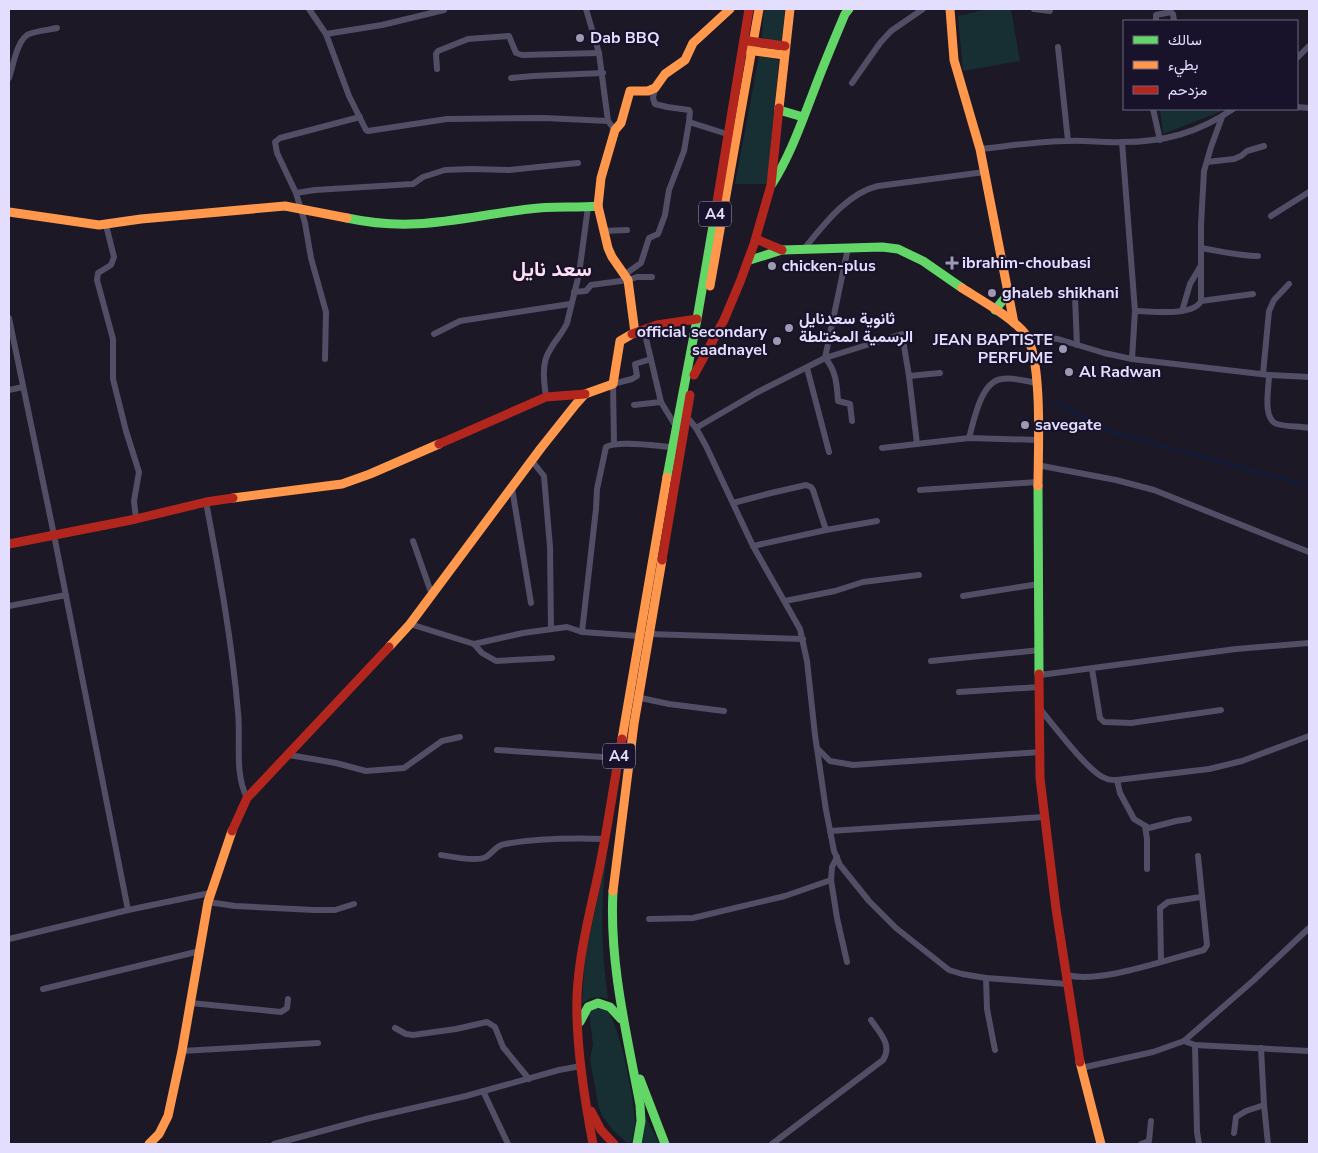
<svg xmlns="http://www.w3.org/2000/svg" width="1318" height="1153" font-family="'Nunito Sans',Vazirmatn,sans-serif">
	<rect width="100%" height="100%" fill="#1c1825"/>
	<g fill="#172f33">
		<path d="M764 9H785L782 41 773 42 762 37Z"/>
		<path d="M987 9H1011L1020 61 963 71 958 16Z"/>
		<path d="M759 56 779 60 767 184H735Z"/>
		<path d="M1160 109H1221L1222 111 1163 134Z"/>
		<path d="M607 853C600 904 601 948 608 999 598 995 590 997 582 1004L585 958Z"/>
		<path d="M597 1007 607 1009C620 1027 635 1101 635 1124 634 1131 633 1137 631 1143L626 1142 612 1129 603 1117 599 1108 590 1060 593 1044 589 1012Z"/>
		<path d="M646 1118 659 1144H642Z"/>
	</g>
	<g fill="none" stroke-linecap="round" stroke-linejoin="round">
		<path stroke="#0f1d46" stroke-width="2" d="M1055 402 1112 432 1309 486"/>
		<g stroke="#514e66" stroke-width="6">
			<path d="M309 9 326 34 349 96 366 130 368 131 447 119 544 118 608 121"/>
			<path d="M586 9 599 53 608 121 615 130"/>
			<path d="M1034 9 1050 11"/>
			<path d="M1156 21V15L1171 12 1173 14 1174 21"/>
			<path d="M326 34 382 25 444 10"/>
			<path d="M1058 47 1068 141"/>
			<path d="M1297 58 1309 46"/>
			<path d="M437 69 436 54 438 51 468 39 509 36 516 53 522 55 599 53"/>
			<path d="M9 78C13 67 17 39 29 34 37 31 48 30 57 28"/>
			<path d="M511 78 533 76 603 73"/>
			<path d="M852 83 880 43 891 31 923 9"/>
			<path d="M655 88 653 98 655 104 667 107 689 110 690 112 689 122"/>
			<path d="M1297 107 1309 108"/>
			<path d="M1153 109 1160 140"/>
			<path d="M1122 142 1135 311 1132 359"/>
			<path d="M980 149C1009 146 1039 141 1068 141 1086 140 1104 143 1122 142 1164 142 1198 133 1233 109"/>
			<path d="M1207 162 1234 159 1241 156 1247 151 1264 146"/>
			<path d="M296 193 277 153 275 142 280 138 360 117"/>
			<path d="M1271 216 1309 192"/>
			<path d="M106 225 114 257 111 265 98 273 97 280 113 339V379L126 431 139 472 134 501 136 519"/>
			<path d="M603 231 627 230"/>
			<path d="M1201 248C1220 251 1239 256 1258 256"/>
			<path d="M803 250C823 226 847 193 878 186L985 172"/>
			<path d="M624 275 641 263 649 238 658 234 665 215 669 190 684 151 689 122 727 134"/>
			<path d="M574 292 586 291 591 285 628 280 637 277H652"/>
			<path d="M1075 297 1077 345"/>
			<path d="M1201 301 1253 294"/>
			<path d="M1135 311C1151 311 1193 317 1201 301V225L1204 171 1211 147 1222 117"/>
			<path d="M1182 311 1190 284 1200 267"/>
			<path d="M9 318 54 535 128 910"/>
			<path d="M644 330 661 402 675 425"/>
			<path d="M434 334 460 321 570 304"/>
			<path d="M1026 335 1058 339 1104 353 1132 359 1269 375 1309 377"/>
			<path d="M325 359 326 312 311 258 305 223 296 193 315 190 413 184 423 177 445 170 471 169 509 170 578 163"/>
			<path d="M807 368 829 452"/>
			<path d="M1263 374 1269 311 1274 300 1289 284"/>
			<path d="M1269 375C1269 388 1262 419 1277 424 1287 427 1299 426 1309 428"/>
			<path d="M9 390 23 387"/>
			<path d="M546 397C544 382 541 363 550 350 555 340 563 333 567 323L579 274 588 207"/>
			<path d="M634 405 661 402"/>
			<path d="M687 417 696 428 706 446 753 546 800 629 807 661 815 735 826 810 834 851 840 865 869 901 896 928 949 970 962 974 986 978 1067 984"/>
			<path d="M852 421 850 404 838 401C837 385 836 370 825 358L902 334 909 376"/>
			<path d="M696 428 756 393 825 358 848 248"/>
			<path d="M969 438C974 420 981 381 1002 379 1013 377 1026 381 1037 383"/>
			<path d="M614 444 613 384 632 379 637 376 635 364 651 359"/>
			<path d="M917 444 909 376 940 373"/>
			<path d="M882 448 969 438 1038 440"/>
			<path d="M532 461 544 476 550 547 551 629"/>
			<path d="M1037 465 1116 480 1154 490 1309 552"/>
			<path d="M512 488 531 603"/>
			<path d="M920 490 1037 482"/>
			<path d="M206 502C219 571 232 641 238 712 241 740 234 773 247 798"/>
			<path d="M733 503 771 493 806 485 811 487 813 490 826 530 877 521"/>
			<path d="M413 541 432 595"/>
			<path d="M753 546 826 530"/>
			<path d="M963 596 1039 584"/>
			<path d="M785 601 835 591 863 582 919 575"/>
			<path d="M9 606 66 595"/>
			<path d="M410 624 474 644 523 633 567 627 582 632 639 636"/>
			<path d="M582 632 596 509 597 489 606 447C617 440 657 446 672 447"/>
			<path d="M649 634 803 639"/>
			<path d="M474 644 482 653 496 661 552 658"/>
			<path d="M931 661 1040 650"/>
			<path d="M1092 669 1100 718 1104 722 1131 723 1221 710"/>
			<path d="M1040 675 1236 649 1309 643"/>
			<path d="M959 692 1040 687"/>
			<path d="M636 697 669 704 724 711"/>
			<path d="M1040 709C1052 723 1089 773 1105 778 1108 780 1113 780 1117 780L1209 769 1242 761 1309 736"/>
			<path d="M818 749 830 761 853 765 1040 752"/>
			<path d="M497 750 618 758"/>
			<path d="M289 755 336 763 366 771 404 768 442 741 460 737"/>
			<path d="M1117 780 1120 793 1134 819 1149 828 1176 821 1189 819"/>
			<path d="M1145 826 1147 839V869"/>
			<path d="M830 831 1044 817"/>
			<path d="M441 855C452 857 477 862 486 857 494 852 496 845 505 844 538 838 572 838 605 839"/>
			<path d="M837 857 832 867 831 880 837 918 847 962"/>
			<path d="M208 902 235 906 314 910H335L354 904"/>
			<path d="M649 919 693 918 785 896 831 880"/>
			<path d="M9 939 128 910 210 893"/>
			<path d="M1161 961 1160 908 1168 902 1201 897"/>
			<path d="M1066 975C1101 984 1168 959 1204 950L1207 945 1198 856"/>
			<path d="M986 978 987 1009 995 1050"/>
			<path d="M43 989 200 951"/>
			<path d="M191 1003 281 1012 287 1008 288 999"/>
			<path d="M395 1028 406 1034 413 1035 456 1029 487 1022 495 1027 503 1047 529 1079"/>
			<path d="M1184 1041 1195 1045 1309 1051"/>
			<path d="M1195 1045 1197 1132 1199 1144"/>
			<path d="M182 1051 318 1043"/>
			<path d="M1081 1068 1153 1052 1184 1041 1254 980 1309 928"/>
			<path d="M483 1091 508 1144"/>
			<path d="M1264 1105 1268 1144"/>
			<path d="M1234 1133 1236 1117 1246 1111 1264 1105 1261 1048"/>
			<path d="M274 1144 370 1118 466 1096 559 1070 581 1066"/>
			<path d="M772 1144 883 1060C893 1045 879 1032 871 1020"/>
			<path d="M1141 1144 1149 1141 1151 1121"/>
		</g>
		<g stroke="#63d668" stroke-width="9">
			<path d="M779 110 803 117"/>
			<path d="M772 184C790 156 801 124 813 93 823 66 834 40 845 14L849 9"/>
			<path d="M347 218C416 233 462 217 529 209 552 206 575 208 598 206"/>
			<path d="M750 260 782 250 882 247 898 249 923 261 962 288"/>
			<path d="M995 310 1008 294"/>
			<path d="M667 477 697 319 714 220"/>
			<path d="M1038 486 1039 674"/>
			<path d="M613 891C609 963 627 1035 640 1105L641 1121 637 1144"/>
			<path d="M580 1022 588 1007 598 1003 610 1007 621 1019"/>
			<path d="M640 1079 665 1144"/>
		</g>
		<g stroke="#ff974d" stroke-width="9">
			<path d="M950 9 954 60 980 149 1014 323"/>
			<path d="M747 50 784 55"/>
			<path d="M779 108 790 9"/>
			<path d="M9 212 99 225 141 219 285 206 347 218"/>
			<path d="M710 286 759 9"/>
			<path d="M962 288C979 299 1015 319 1026 335 1043 361 1038 453 1038 486"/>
			<path d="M635 333 628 280 612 257 608 248 598 206 601 178 615 130 621 123 630 91H648L655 88 665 74 685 60 693 43 730 9"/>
			<path d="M233 498 342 484 370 474 439 444"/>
			<path d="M389 647 410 624 541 448 576 404 585 394 613 384 620 341 632 334"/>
			<path d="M622 739 667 477"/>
			<path d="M613 891 634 724 662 560"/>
			<path d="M1080 1062 1101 1144"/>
			<path d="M149 1144 159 1134 168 1116 182 1051 208 902 232 831"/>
		</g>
		<g stroke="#b3261e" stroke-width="9">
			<path d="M748 41 785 46"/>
			<path d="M714 220 749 9"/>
			<path d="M756 239 782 250"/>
			<path d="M632 334 657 325 697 319"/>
			<path d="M694 375 724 320 740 282 754 244 771 185 779 108"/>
			<path d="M439 444 546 397 585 394"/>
			<path d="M9 544 136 519 206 502 233 498"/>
			<path d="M662 560 690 395"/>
			<path d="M1039 674 1040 778 1056 909 1080 1062"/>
			<path d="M232 831 247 798 389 647"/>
			<path d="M591 1111 601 1130 614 1144"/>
			<path d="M593 1144C585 1102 578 1059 577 1016 575 967 589 918 599 870 608 826 614 782 622 739"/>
		</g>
	</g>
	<g fill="#9e99b2" stroke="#19122b" stroke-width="2">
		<circle cx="580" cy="38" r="5"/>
		<path d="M949.5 255.5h5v5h5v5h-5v5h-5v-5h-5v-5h5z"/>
		<circle cx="772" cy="266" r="5"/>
		<circle cx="992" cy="293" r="5"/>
		<circle cx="789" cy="328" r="5"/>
		<circle cx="777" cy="341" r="5"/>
		<circle cx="1063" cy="349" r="5"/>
		<circle cx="1069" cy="372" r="5"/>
		<circle cx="1025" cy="425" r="5"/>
	</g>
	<g text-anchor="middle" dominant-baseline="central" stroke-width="4.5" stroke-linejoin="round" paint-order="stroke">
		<g fill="#19122b" stroke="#a7a1bf" stroke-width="1">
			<rect x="699" y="201.5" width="32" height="25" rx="4"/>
			<rect x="603" y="743.5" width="32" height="25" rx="4"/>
		</g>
		<g font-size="15" font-weight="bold" fill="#e4defe">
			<text x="715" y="214">A4</text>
			<text x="619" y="756">A4</text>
		</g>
		<g font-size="16" font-weight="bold" fill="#e4defe" stroke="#19122b" text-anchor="start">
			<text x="590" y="38">Dab BBQ</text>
			<text x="962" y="263">ibrahim-choubasi</text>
			<text x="782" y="266">chicken-plus</text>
			<text x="1002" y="293">ghaleb shikhani</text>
			<text x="799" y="319">ثانوية سعدنايل<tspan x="799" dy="18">الرسمية المختلطة</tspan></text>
			<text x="767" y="332" text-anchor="end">official secondary<tspan x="767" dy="18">saadnayel</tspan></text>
			<text x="1053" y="340" text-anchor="end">JEAN BAPTISTE<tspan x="1053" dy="18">PERFUME</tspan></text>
			<text x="1079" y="372">Al Radwan</text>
			<text x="1035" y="425">savegate</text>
		</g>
		<g font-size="21" font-weight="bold" fill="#fee0f0" stroke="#19122b">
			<text x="552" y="269">سعد نايل</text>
		</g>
	</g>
	<rect width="1318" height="1153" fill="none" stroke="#e4defe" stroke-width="20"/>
	<rect x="1123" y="20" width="175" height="90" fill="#19122b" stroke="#6a647f"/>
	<rect x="1133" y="36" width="25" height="8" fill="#63d668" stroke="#6a647f"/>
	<text x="1168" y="45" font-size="15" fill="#e4defe">سالك</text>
	<rect x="1133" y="61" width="25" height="8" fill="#ff974d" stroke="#6a647f"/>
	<text x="1168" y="70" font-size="15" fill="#e4defe">بطيء</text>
	<rect x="1133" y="86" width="25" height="8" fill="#b3261e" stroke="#6a647f"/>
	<text x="1168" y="95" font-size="15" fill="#e4defe">مزدحم</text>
</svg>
